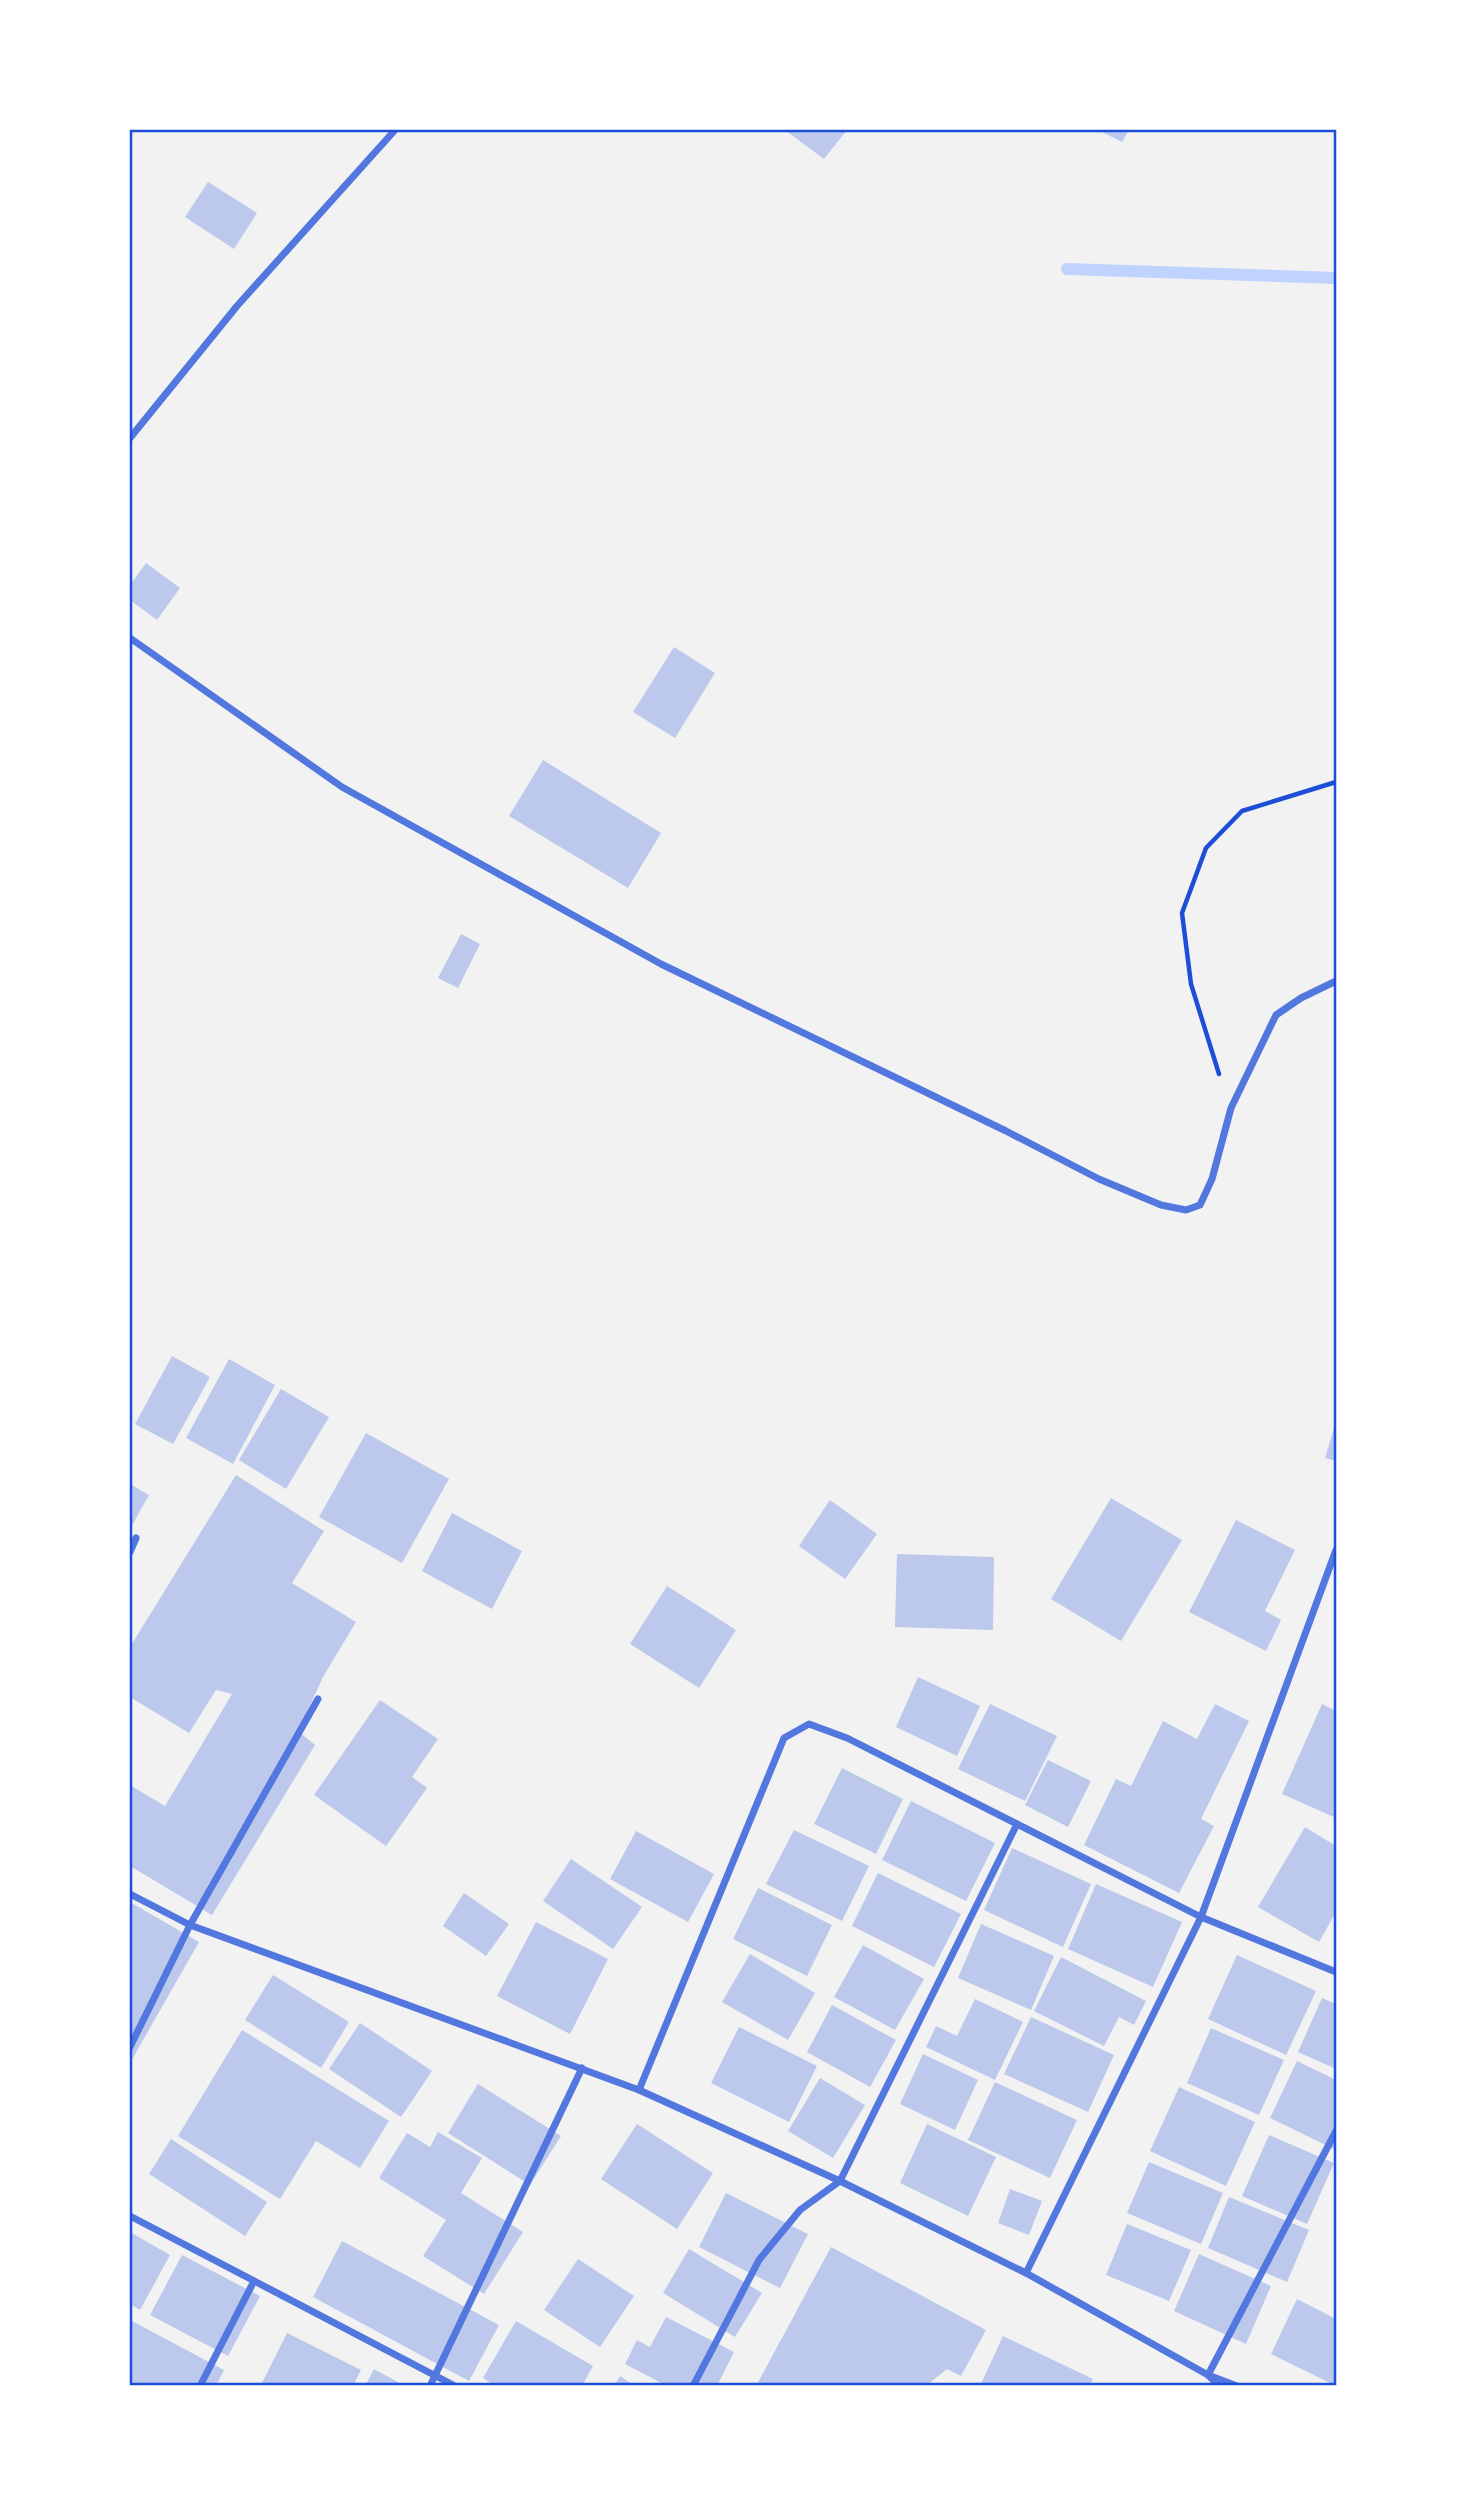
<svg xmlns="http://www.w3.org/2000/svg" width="1466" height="2515" font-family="Overpass,sans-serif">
	<rect width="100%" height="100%" fill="#f2f2f2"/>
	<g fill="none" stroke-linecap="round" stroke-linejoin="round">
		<path stroke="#bfd3fe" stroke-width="12" d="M1067 269 1336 278"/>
	</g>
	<g fill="#bdc9ec">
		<path d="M785 130H847L824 159Z"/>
		<path d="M1098 130H1129L1122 142Z"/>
		<path d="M208 182 257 213 234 249 185 217Z"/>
		<path d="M146 563 180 588 157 620 130 600V585Z"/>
		<path d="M674 647 715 673 675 738 633 712Z"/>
		<path d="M543 760 661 833 628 888 509 816Z"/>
		<path d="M461 934 480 944 458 988 438 978Z"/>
		<path d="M172 1356 210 1377 173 1444 135 1424Z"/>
		<path d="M229 1359 275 1385 233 1464 186 1438Z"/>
		<path d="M281 1389 329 1417 286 1489 239 1460Z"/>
		<path d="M1336 1421V1461L1325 1458Z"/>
		<path d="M366 1433 449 1479 402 1563 319 1517Z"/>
		<path d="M236 1475 324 1531 292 1583 356 1622 323 1677 298 1731 315 1745 212 1915 130 1866V1785L165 1806 232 1694 216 1690 189 1733 130 1697V1647Z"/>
		<path d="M130 1484 149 1495 130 1529Z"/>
		<path d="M1111 1498 1182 1540 1121 1641 1051 1599Z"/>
		<path d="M830 1500 877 1534 845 1579 799 1546Z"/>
		<path d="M452 1513 522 1551 492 1609 422 1571Z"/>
		<path d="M1236 1520 1295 1550 1265 1611 1281 1620 1266 1651 1189 1612Z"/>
		<path d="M897 1554 994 1557 993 1630 895 1627Z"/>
		<path d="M667 1586 736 1630 699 1688 630 1644Z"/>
		<path d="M918 1677 980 1706 957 1756 896 1727Z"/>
		<path d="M380 1700 438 1739 412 1777 427 1788 386 1846 314 1795Z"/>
		<path d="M990 1704 1057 1736 1025 1801 958 1769Z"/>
		<path d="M1215 1704 1249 1721 1201 1819 1214 1826 1179 1893 1084 1845 1116 1779 1131 1786 1163 1721 1197 1739Z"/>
		<path d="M1322 1704 1336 1711V1818L1282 1794Z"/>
		<path d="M1048 1760 1091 1781 1068 1827 1025 1805Z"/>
		<path d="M842 1768 903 1799 876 1854 814 1824Z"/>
		<path d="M911 1801 995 1843 966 1901 882 1860Z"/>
		<path d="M1305 1827 1336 1846V1912L1319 1942 1258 1907Z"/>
		<path d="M794 1830 869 1866 842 1921 766 1884Z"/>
		<path d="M636 1831 714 1874 688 1922 610 1879Z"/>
		<path d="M1012 1848 1091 1884 1063 1947 984 1910Z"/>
		<path d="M571 1859 642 1907 613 1949 543 1901Z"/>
		<path d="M878 1873 961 1914 934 1967 852 1926Z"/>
		<path d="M1096 1884 1182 1922 1153 1987 1068 1949Z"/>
		<path d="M758 1888 832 1925 807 1976 733 1939Z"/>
		<path d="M464 1893 509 1924 486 1956 443 1926Z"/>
		<path d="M130 1902 199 1942 130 2063Z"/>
		<path d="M536 1922 608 1959 570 2034 497 1996Z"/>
		<path d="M981 1924 1054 1956 1031 2010 958 1978Z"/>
		<path d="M863 1945 924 1979 895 2030 834 1997Z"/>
		<path d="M750 1954 815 1993 788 2040 722 2002Z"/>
		<path d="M1237 1955 1316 1991 1286 2055 1208 2019Z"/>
		<path d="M1061 1957 1146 2001 1134 2025 1119 2017 1104 2046 1034 2011Z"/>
		<path d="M273 1975 349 2022 321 2068 245 2020Z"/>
		<path d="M1322 1998 1336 2004V2069L1298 2052Z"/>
		<path d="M975 1999 1023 2022 995 2080 926 2047 936 2026 957 2036Z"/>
		<path d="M832 2005 896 2040 870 2087 807 2052Z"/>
		<path d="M1031 2017 1114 2055 1088 2112 1004 2074Z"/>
		<path d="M360 2023 432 2071 401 2117 329 2069Z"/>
		<path d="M739 2027 817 2066 789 2122 711 2083Z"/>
		<path d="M1211 2028 1284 2060 1259 2115 1187 2083Z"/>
		<path d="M242 2030 389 2121 360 2168 316 2141 280 2199 178 2136Z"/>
		<path d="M923 2054 978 2080 955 2130 900 2104Z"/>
		<path d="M1297 2061 1336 2080V2150L1270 2118Z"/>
		<path d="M820 2078 865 2105 833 2158 788 2131Z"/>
		<path d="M995 2082 1077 2120 1050 2178 968 2140Z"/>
		<path d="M478 2084 561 2136 530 2185 448 2133Z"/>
		<path d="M1179 2087 1255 2122 1226 2186 1150 2151Z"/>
		<path d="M637 2124 713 2173 677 2229 601 2179Z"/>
		<path d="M927 2124 996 2157 968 2216 900 2183Z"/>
		<path d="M438 2132 482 2158 461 2193 523 2232 484 2294 423 2256 446 2220 379 2178 407 2133 430 2147Z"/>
		<path d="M1269 2135 1334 2163 1307 2224 1242 2196Z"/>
		<path d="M171 2139 267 2202 245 2236 149 2174Z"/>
		<path d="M1149 2162 1223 2193 1201 2244 1127 2213Z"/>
		<path d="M1010 2189 1042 2201 1029 2235 998 2223Z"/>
		<path d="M726 2193 808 2234 780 2288 699 2247Z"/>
		<path d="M1229 2197 1309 2230 1287 2282 1208 2248Z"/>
		<path d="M1127 2224 1191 2250 1169 2301 1106 2275Z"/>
		<path d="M130 2232 170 2255 140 2310 130 2304Z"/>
		<path d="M342 2241 499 2325 469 2381 313 2297Z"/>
		<path d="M831 2247 986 2330 961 2376 947 2369 926 2386H756Z"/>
		<path d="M689 2249 762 2293 735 2337 663 2293Z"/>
		<path d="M1199 2254 1271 2286 1246 2344 1174 2311Z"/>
		<path d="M182 2255 260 2296 228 2356 150 2315Z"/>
		<path d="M578 2259 634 2296 600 2347 544 2310Z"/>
		<path d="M1297 2299 1336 2319V2386L1271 2354Z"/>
		<path d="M666 2317 734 2352 717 2386H667L625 2364 637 2340 650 2347Z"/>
		<path d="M130 2320 224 2370 216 2386H130Z"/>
		<path d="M516 2321 593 2366 582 2386H495L483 2378Z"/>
		<path d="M287 2333 361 2370 353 2386H266L262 2383Z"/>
		<path d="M1003 2336 1093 2379 1089 2386H980Z"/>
		<path d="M374 2369 405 2386H365Z"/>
		<path d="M620 2376 635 2386H614Z"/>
	</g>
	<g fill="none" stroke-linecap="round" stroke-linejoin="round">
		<path stroke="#1d4ed8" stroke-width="4.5" d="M1219 1074 1191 984 1182 913 1206 848 1242 811 1336 782"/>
		<g stroke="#5277de" stroke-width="7">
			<path d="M130 438 237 306 395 130"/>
			<path d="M130 638 342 787 661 964 1006 1131 1099 1179 1161 1205 1186 1210 1200 1205 1212 1179 1231 1108 1276 1015 1301 998 1336 981"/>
			<path d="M130 1552 136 1538"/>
			<path d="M130 1894 190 1925 639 2090 840 2181 1026 2273 1208 2375 1219 2386"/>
			<path d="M130 2047 190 1925 318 1699"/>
			<path d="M639 2090 784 1738 809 1724 847 1738 1201 1917 1336 1972"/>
			<path d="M130 2216 455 2386"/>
			<path d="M1026 2273 1201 1917 1336 1550"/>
			<path d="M200 2386 254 2281"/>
			<path d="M430 2386 582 2068"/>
			<path d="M693 2386 759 2260 800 2210 840 2181 1017 1824"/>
			<path d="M1237 2386 1208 2375 1336 2131"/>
		</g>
	</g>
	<rect width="1466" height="2515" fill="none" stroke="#ffffff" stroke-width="262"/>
	<rect x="131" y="131" width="1204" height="2253" fill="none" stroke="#1d4ed8" stroke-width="2.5"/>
</svg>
